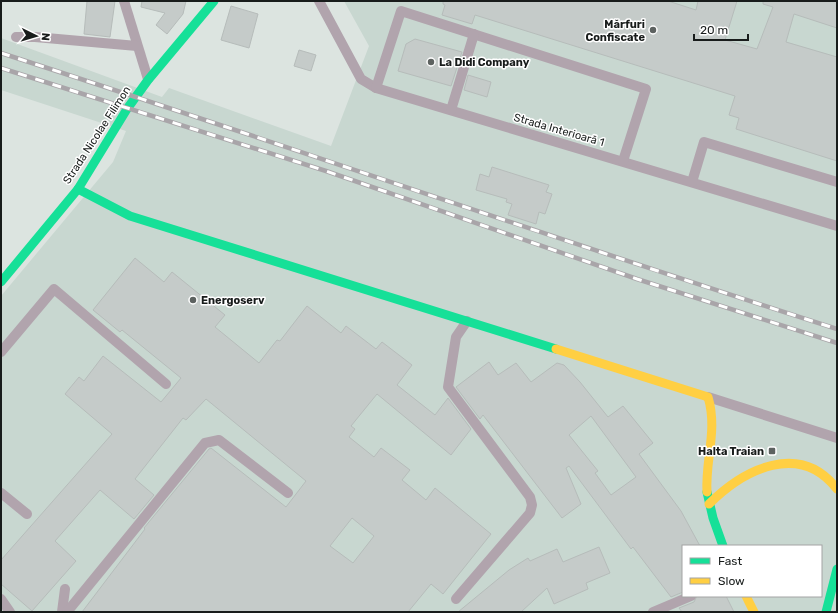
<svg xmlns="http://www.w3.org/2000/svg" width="838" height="613" font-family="Rubik,sans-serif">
	<rect width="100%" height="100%" fill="#dce4e0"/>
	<path fill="#c8d7d0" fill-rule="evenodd" d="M344 1H837V612H1V296L113 162 126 131 1 90V38L162 97 169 88 331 146 369 46ZM683 546H821V596H683Z"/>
	<g fill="#c5cbc9" stroke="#b6bcba" fill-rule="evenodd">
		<path d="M87 1H115L110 37 84 34Z"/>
		<path d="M142 1H186L183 14 167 34 156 25 165 13 141 7Z"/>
		<path d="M443 1H668L696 10 698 1H737L725 40 757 49 773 7 763 4V1H837V28L794 14 786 42 837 57V161L736 129 739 118 729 115 735 96 475 15 472 24 442 15 445 5 443 4Z"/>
		<path d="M231 6 258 14 249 48 221 40Z"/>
		<path d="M415 39 462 52 451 86 398 71 406 44Z"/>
		<path d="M299 50 316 55 311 71 294 66Z"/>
		<path d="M468 75 491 82 487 97 464 90Z"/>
		<path d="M492 167 549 185 546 192 552 194 545 214 539 212 536 224 508 215 512 204 506 202 507 199 476 190 480 174 489 177Z"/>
		<path d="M135 258 164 282 172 272 225 315 215 327 259 363 277 340 280 341 307 306 341 333 346 326 376 349 382 342 412 365 397 385 435 415 448 398 471 429 451 455 377 394 351 426 355 429 349 437 374 457 381 448 410 470 402 480 426 500 435 488 491 534 443 594 431 584 408 612H82L145 529 144 528 209 449 211 448 286 507 306 481 206 399 186 420 183 418 135 479 154 495 134 519 100 490 55 541 76 561 32 611 1 584V560L112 434 65 394 79 377 84 381 103 356 161 402 181 378 122 330 120 332 93 310ZM352 518 374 536 353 563 330 546Z"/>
		<path d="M489 362 498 375 516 363 531 382 557 363 564 365 580 382 608 417 623 406 653 443 639 454 681 511 700 546H683V592L671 597 633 547 631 549 569 466 566 468 581 504 562 518 483 415 480 419 456 387ZM591 416 636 477 611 495 595 473 598 471 569 435Z"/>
		<path d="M599 547 610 573 586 583 588 589 554 604 547 588 521 612H458L509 570 528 558 530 561 557 549 563 562Z"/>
		<path d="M697 596H726L734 612H682L679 608 694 602Z"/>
	</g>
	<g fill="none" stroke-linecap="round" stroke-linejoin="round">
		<g stroke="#b1a4ad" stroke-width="10">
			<path d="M124 1 148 79"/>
			<path d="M319 1 361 79 376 88 837 226"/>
			<path d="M16 37H35L137 46"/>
			<path d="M376 88 401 11 646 89 623 161"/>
			<path d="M451 110 474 34"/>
			<path d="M692 182 704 142 837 182"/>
			<path d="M1 352 54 289 166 384"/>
			<path d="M708 397 837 438"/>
			<path d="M1 493 27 514"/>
			<path d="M1 599 10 612"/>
			<path d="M456 599 530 513 532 505 530 497 448 387 456 337 467 321"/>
			<path d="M62 612 65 589"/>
			<path d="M67 612 205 443 219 440 288 493"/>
			<path d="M653 612 691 596"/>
		</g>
		<g stroke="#16e098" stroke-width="9">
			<path d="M78 189 130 216 556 349"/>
			<path d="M1 282 78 189 127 109 148 80 214 1"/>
			<path d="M707 492 713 518 723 546"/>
			<path d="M826 612 837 569"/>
		</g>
		<g stroke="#ffcf43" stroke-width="9">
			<path d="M556 349 708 397C718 430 705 460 707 492"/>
			<path d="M709 504C744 469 800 441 837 489"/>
			<path d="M746 596 754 612"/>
		</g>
		<defs>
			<g id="rail">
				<path d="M1 53C280 143 557 240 837 329"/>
				<path d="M1 68 326 171 637 279 837 343"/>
			</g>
		</defs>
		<use href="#rail" stroke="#a9a5a9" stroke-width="4.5"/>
		<use href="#rail" stroke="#fff" stroke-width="3" stroke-dasharray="9" stroke-linecap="butt"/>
	</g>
	<g fill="#5d6260" stroke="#fff" stroke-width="1.5">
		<circle cx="653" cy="30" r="4"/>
		<circle cx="431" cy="62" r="4"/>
		<circle cx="193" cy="300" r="4"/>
		<rect x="768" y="447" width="8" height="8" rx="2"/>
	</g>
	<g text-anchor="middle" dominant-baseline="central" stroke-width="3" stroke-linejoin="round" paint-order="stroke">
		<g font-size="11" font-weight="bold" fill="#181c1b" stroke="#fff" text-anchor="end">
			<text x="645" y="24">Mărfuri<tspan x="645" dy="13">Confiscate</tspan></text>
			<text x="439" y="62" text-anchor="start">La Didi Company</text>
			<text x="201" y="300" text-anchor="start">Energoserv</text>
			<text x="764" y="451">Halta Traian</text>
		</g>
		<g font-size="11" fill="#181c1b" stroke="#fff">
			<text transform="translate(559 130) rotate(16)">Strada Interioară 1</text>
			<text transform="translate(97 135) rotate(-57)">Strada Nicolae Filimon</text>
		</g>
	</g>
	<rect width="838" height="613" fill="none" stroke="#181c1b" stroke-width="4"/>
	<rect x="682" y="545" width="140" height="52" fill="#ffffff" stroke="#a3a4a4"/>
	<rect x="690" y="558" width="20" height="6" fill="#16e098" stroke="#a3a4a4"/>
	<text x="718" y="565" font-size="12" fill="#181c1b">Fast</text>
	<rect x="690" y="578" width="20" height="6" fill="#ffcf43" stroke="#a3a4a4"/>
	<text x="718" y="585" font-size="12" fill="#181c1b">Slow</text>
	<g transform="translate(36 36) rotate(95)" stroke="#ffffff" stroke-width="3" paint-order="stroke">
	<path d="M0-3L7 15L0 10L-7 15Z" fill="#181c1b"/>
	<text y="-6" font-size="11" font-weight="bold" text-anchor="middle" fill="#181c1b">N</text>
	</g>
	<path d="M694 34v6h54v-6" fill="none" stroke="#181c1b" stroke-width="2"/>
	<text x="700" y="34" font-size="12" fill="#181c1b" stroke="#ffffff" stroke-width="3" paint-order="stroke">20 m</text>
</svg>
